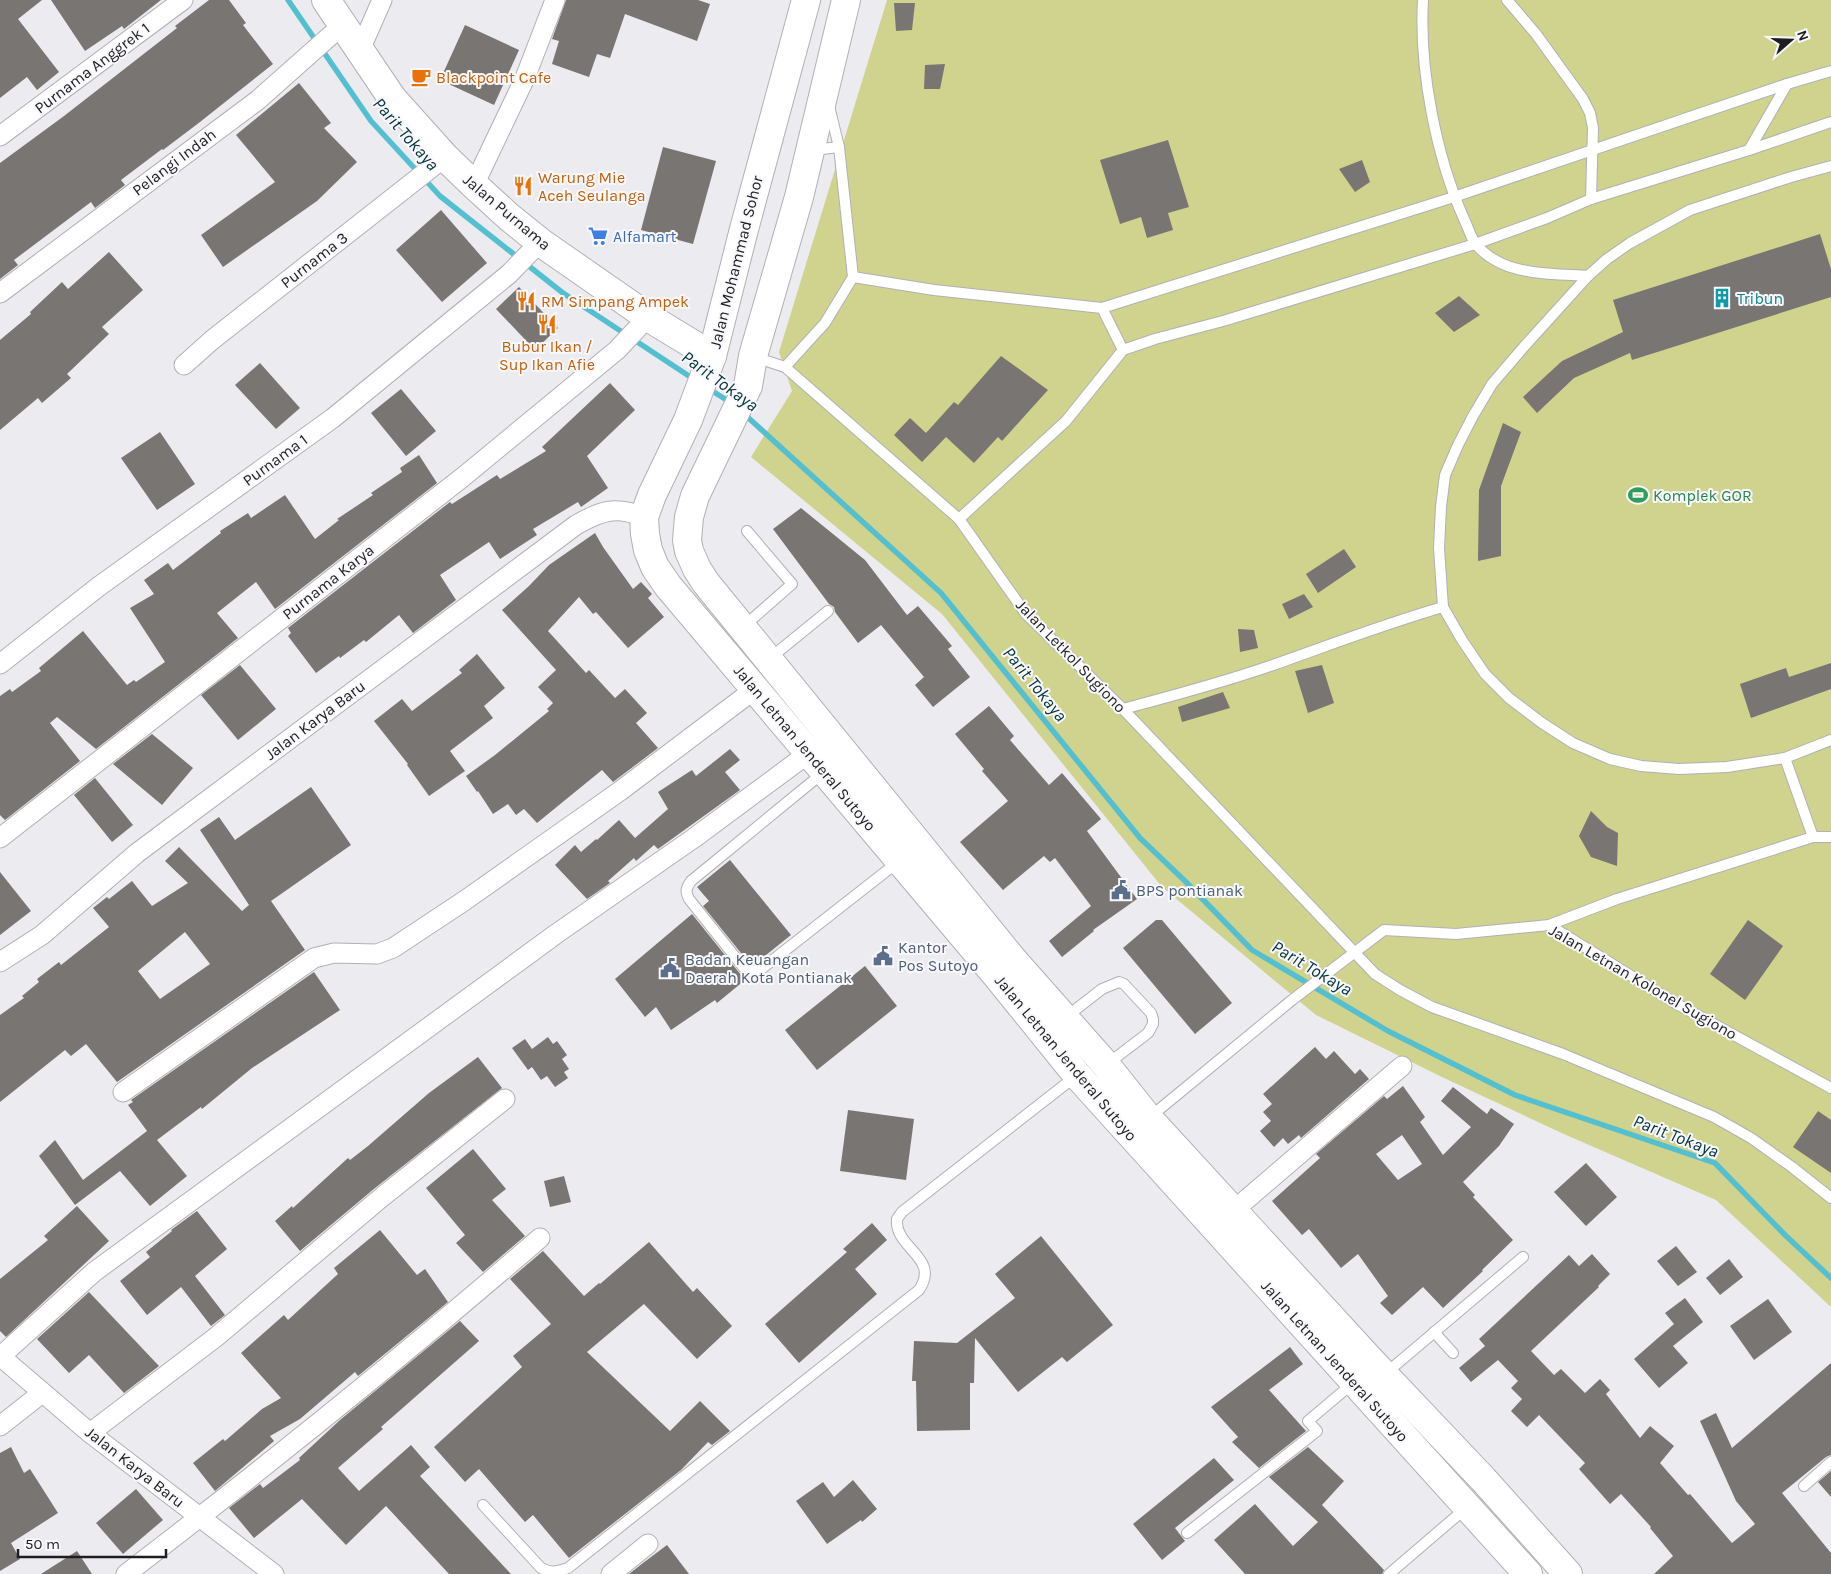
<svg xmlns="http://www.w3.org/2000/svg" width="1831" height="1574" font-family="Karla,sans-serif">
	<rect width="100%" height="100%" fill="#ebebf0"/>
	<path fill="#d0d38d" d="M887 0H1831V1307L1716 1200 1566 1135 1444 1078 1316 1015 1162 887 942 614 751 457 792 391 779 352Z"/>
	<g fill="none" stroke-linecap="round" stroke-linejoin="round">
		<g stroke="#54bfce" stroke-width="5.5">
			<path d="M288 0 371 121 440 196 563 293 695 380"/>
			<path d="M709 389 733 404"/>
			<path d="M743 413 941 593 1140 838 1185 881 1252 950 1388 1031 1515 1095 1715 1163 1785 1235 1831 1278"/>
		</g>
	</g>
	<g fill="#797572" fill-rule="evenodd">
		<path d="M0 0H42L18 19 59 72 37 90 27 77 0 98Z"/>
		<path d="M51 0H161L124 29 122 26 85 51Z"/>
		<path d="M209 0H229L246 23 243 25 273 64 200 122 163 150 162 149 121 180 125 185 95 208 91 202 14 260 18 265 0 279V163L64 116 177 28 175 26Z"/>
		<path d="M566 0H698L710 4 697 41 625 14 610 58 597 54 589 77 552 64 559 41 552 39Z"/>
		<path d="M894 3H915L912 30 896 31Z"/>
		<path d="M465 25 519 50 494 105 440 80Z"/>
		<path d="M945 64 940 89H924L925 65Z"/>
		<path d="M299 83 331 123 324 128 357 162 317 201 223 267 201 235 275 182 236 135Z"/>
		<path d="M1168 140 1189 207 1168 213 1173 230 1147 238 1141 217 1120 224 1100 160Z"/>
		<path d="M663 147 716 161 693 244 641 230Z"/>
		<path d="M1362 160 1370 182 1355 192 1339 169Z"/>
		<path d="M441 210 487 263 442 302 396 250Z"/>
		<path d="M1820 234 1831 269V297L1632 360 1630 353 1574 378 1537 413 1523 397 1562 361 1623 332 1613 300Z"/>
		<path d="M109 252 143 290 102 327 109 334 67 374 71 378 42 403 38 398 0 430V340L31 314 30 312 62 282 68 289Z"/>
		<path d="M519 287 558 328 535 350 496 309Z"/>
		<path d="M1459 296 1480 315 1454 332 1435 313Z"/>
		<path d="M1001 356 1048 390 1002 441 998 437 974 463 946 437 922 462 894 435 910 418 926 433 954 402 958 405Z"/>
		<path d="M260 363 300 408 276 429 235 385Z"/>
		<path d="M610 383 635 410 587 456 608 488 581 507 578 502 533 529 537 535 500 559 489 542 440 575 456 600 413 633 399 615 366 642 364 640 340 658 339 656 316 673 288 636 291 633 288 628 450 502 452 504 497 475 500 479 546 451 542 447Z"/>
		<path d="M401 389 436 431 406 456 371 413Z"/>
		<path d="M1503 423 1521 432 1501 486V556L1478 561 1479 490Z"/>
		<path d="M160 432 195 484 157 510 121 458Z"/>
		<path d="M419 455 437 483 275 609 256 582 217 613 238 638 96 749 57 717 50 723 80 761 5 820 0 815V696L10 689 12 692 41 671 39 668 83 631 127 685 134 680 136 682 165 662 130 608 154 594 144 580 168 563 173 570 221 533 220 531 248 513 251 518 285 495 315 539 339 520 337 519 373 495 371 493 402 472 400 468Z"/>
		<path d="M801 508 865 560 907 615 918 606 952 646 948 649 970 677 933 707 915 685 924 677 881 625 858 643 835 612 834 607 829 604 773 529Z"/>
		<path d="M595 533 603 547 633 589 641 582 652 594 648 598 664 617 628 648 596 612 593 614 579 597 548 631 586 673 589 670 615 698 625 689 647 713 636 723 658 748 613 782 602 770 537 823 524 809 516 815 508 804 493 814 478 791 477 792 466 776 495 755 549 711 547 709 553 703 538 687 556 670 502 610 529 586 549 565Z"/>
		<path d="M1344 549 1356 567 1318 593 1306 574Z"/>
		<path d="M1304 594 1313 607 1289 619 1282 604Z"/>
		<path d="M1238 629 1254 630 1258 648 1240 652Z"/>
		<path d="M477 654 505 688 484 706 493 718 450 751 465 771 429 796 407 765 408 764 374 721 402 699 412 711 462 673 459 670Z"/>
		<path d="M1831 663V689L1751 718 1740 684 1786 668 1789 677Z"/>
		<path d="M240 665 276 709 238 740 201 695Z"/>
		<path d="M1322 665 1334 703 1308 713 1295 671Z"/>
		<path d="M1223 692 1230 708 1182 722 1178 707Z"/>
		<path d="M989 706 1014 736 1010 740 1049 785 1062 773 1101 819 1087 831 1137 899 1093 930 1094 931 1062 957 1049 941 1091 906 1055 858 1050 862 1044 856 1003 890 960 842 1008 801 982 771 984 769 955 734Z"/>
		<path d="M152 734 193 768 162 805 113 764Z"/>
		<path d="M730 749 740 760 725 772 740 790 658 849 654 845 636 861 634 858 608 881 610 883 587 899 555 865 575 845 581 852 596 839 597 840 619 820 635 838 668 809 658 792 692 770 696 776Z"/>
		<path d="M95 778 133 825 112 842 74 795Z"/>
		<path d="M311 787 351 845 271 901 305 950 117 1082 86 1044 71 1056 65 1050 0 1102V1015L24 998 22 996 39 982 37 979 59 962 61 965 109 927 93 908 107 897 109 899 132 881 152 906 188 883 165 861 179 847 242 911 249 905 200 830 219 817 235 840ZM185 932 210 964 160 999 138 971Z"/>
		<path d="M1591 811 1607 827 1618 833 1617 866 1591 857 1579 836Z"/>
		<path d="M730 860 791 935 756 963H749L703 906 709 901 697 887Z"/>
		<path d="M0 872 31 911 0 935Z"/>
		<path d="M692 914 745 980 717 1003 715 1000 671 1030 656 1007 645 1017 615 979Z"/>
		<path d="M1156 920H1162L1232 1003 1195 1034 1123 948Z"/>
		<path d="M1748 920 1783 946 1745 1000 1710 974Z"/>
		<path d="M865 966 897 1006 817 1070 785 1030Z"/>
		<path d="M314 972 340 1010 252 1068 202 1109 201 1107 157 1140 187 1176 150 1206 120 1171 75 1205 39 1156 55 1140 83 1180 147 1131 128 1105 133 1102 131 1100Z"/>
		<path d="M548 1037 553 1044 557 1041 567 1055 562 1059 569 1069 564 1072 568 1078 555 1087 547 1076 541 1080 532 1067 528 1070 512 1048 525 1039 532 1049Z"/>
		<path d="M1315 1047 1326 1059 1334 1051 1355 1074 1360 1069 1369 1079 1301 1138 1299 1135 1288 1144 1283 1138 1274 1147 1260 1131 1271 1121 1263 1112 1272 1104 1263 1094Z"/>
		<path d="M478 1057 502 1088 375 1188 300 1251 275 1221 292 1206 293 1208 348 1158 350 1160 368 1146 429 1093Z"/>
		<path d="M1403 1086 1425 1117 1420 1122 1443 1155 1471 1127 1441 1101 1453 1087 1487 1114 1491 1108 1514 1124 1499 1146 1463 1182 1475 1195 1473 1197 1513 1240 1482 1270 1483 1271 1443 1308 1423 1287 1392 1315 1380 1303 1388 1296 1358 1254 1341 1268 1309 1229 1302 1235 1272 1201 1320 1158 1316 1154 1384 1096 1387 1099ZM1402 1135 1422 1164 1398 1180 1376 1154Z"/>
		<path d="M848 1110 914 1119 906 1180 840 1171Z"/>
		<path d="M1818 1111 1831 1120V1173L1793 1147Z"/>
		<path d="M473 1149 506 1189 492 1200 525 1236 483 1272 456 1243 465 1235 426 1188Z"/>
		<path d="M1586 1163 1617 1197 1586 1226 1554 1192Z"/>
		<path d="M564 1176 571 1202 550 1207 544 1181Z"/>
		<path d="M77 1206 109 1241 6 1337 0 1331V1279L48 1240 44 1236Z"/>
		<path d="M197 1211 227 1249 195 1276 225 1315 211 1326 181 1287 147 1315 120 1281 150 1257 146 1252 172 1231 171 1230Z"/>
		<path d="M872 1223 887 1240 855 1269 877 1294 799 1363 765 1324 847 1252 843 1249Z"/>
		<path d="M380 1230 417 1275 425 1269 448 1302 358 1376 355 1372 300 1419 270 1436 274 1441 215 1491 193 1463 223 1439 225 1441 262 1409 281 1398 241 1353 284 1315 288 1320 338 1274 334 1268Z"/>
		<path d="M1041 1236 1113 1325 1067 1362 1062 1357 1018 1392 975 1338 974 1383H970V1430L917 1431 916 1381H912L914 1341 957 1343 1015 1298 995 1274Z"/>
		<path d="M649 1242 693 1292 697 1288 732 1326 697 1359 644 1304 587 1352 670 1431 700 1401 730 1431 712 1445 708 1442 681 1470 569 1558 533 1515 525 1522 479 1469 465 1482 434 1447 522 1367 513 1356 551 1324 510 1279 543 1251 584 1296 599 1283 600 1284Z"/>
		<path d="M1676 1246 1697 1272 1678 1286 1657 1261Z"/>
		<path d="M1592 1254 1610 1274 1598 1286 1599 1287 1531 1351 1554 1375 1561 1369 1585 1393 1600 1379 1610 1390 1606 1394 1640 1438 1650 1426 1674 1446 1660 1463 1688 1495 1690 1494 1732 1543 1755 1524 1736 1501 1700 1421 1716 1413 1732 1448 1831 1363V1455L1826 1457 1782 1493 1831 1553V1574H1654L1673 1556 1650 1528 1651 1527 1621 1494 1610 1504 1579 1469 1585 1463 1539 1415 1527 1427 1511 1411 1522 1399 1511 1388 1518 1381 1498 1360 1471 1382 1459 1368 1485 1346 1479 1339 1569 1255 1579 1266Z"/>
		<path d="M1729 1259 1743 1277 1720 1295 1706 1278Z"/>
		<path d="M89 1292 159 1366 124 1393 89 1355 69 1373 37 1339Z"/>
		<path d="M1685 1298 1703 1322 1673 1346 1688 1363 1659 1388 1634 1359 1674 1324 1665 1313Z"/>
		<path d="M1768 1299 1792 1332 1754 1360 1730 1326Z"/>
		<path d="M460 1321 479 1341 381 1427 383 1429 338 1468 359 1491 411 1445 430 1467 420 1476 511 1574H449L386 1506 346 1545 302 1499 254 1538 229 1508 260 1484 263 1488 300 1460 299 1458 340 1420Z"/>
		<path d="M1290 1347 1303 1364 1269 1390 1306 1431 1259 1468 1232 1442 1238 1437 1211 1407Z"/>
		<path d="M11 1447 24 1473 30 1469 58 1513 11 1543 20 1559 0 1571V1453Z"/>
		<path d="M1308 1447 1344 1481 1322 1505 1384 1570 1382 1574H1245L1214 1540 1255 1504 1293 1546 1318 1522 1269 1477Z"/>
		<path d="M1214 1458 1234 1480 1175 1528 1185 1541 1162 1560 1133 1524Z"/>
		<path d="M1831 1471V1497L1818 1482Z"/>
		<path d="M853 1480 877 1509 862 1522 861 1520 827 1544 796 1501 823 1482 834 1497Z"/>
		<path d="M136 1489 163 1520 123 1554 96 1523Z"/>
		<path d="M667 1545 689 1574H629L643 1563Z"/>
		<path d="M77 1551 92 1574H41Z"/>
	</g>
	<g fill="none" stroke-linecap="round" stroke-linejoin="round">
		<defs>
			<g id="lane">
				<path d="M1423 0C1419 69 1436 156 1464 219 1468 227 1470 236 1475 243 1479 249 1489 257 1495 260 1519 275 1560 274 1588 276"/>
				<path d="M1507 0 1536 34 1583 99 1590 113 1593 128 1591 199"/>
				<path d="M829 106 839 147 853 277 934 290 1102 308 1454 197 1787 84 1831 71"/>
				<path d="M813 150 839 147"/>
				<path d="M1749 150 1787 84"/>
				<path d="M1831 166 1791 177 1690 210 1630 243 1607 259 1588 276 1522 349 1492 384 1473 416 1458 445 1445 475 1441 507 1439 548 1443 607 1462 640 1485 674 1509 698 1542 723 1573 743 1610 759 1641 766 1679 769 1727 767 1785 758 1831 740"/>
				<path d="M1102 308 1123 350"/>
				<path d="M754 357 785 367 959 519 1026 614 1123 709 1375 974 1400 990 1432 1007 1563 1054 1714 1117 1751 1138 1792 1167 1831 1198"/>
				<path d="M785 367 825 323 853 277"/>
				<path d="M959 519 1066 421 1123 350 1155 339 1223 321 1475 244 1547 218 1591 199 1749 150 1831 122"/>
				<path d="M743 627 792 584 747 531"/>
				<path d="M769 659 828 611"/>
				<path d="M1123 709C1172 696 1221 683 1270 666 1327 646 1384 624 1443 607"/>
				<path d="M1785 758 1813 837"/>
				<path d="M824 772 691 881C686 888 685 892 689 899L744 968 748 971 760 970 898 862"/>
				<path d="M1549 925 1675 1003 1831 1088"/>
				<path d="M1066 1017 1102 989 1119 982 1124 984 1151 1013 1153 1019V1024L1148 1033 1106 1065"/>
				<path d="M1150 1117 1292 1000 1384 930 1456 934 1549 925 1617 899 1813 837H1831"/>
				<path d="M1434 1332 1453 1353"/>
				<path d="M1385 1374 1523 1257"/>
				<path d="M1804 1486 1831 1462"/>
				<path d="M483 1505 541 1568C551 1573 557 1572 568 1568L919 1290C941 1257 894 1249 897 1219L902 1212 1076 1076"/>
				<path d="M1187 1533 1317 1431 1308 1421 1353 1383"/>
				<path d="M1389 1574 1466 1508"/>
			</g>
			<g id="street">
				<path d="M360 50 382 0"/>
				<path d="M0 136 183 0"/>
				<path d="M474 185 525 78 555 0"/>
				<path d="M0 293 258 100 330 36 343 26"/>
				<path d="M184 365 212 340 445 157"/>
				<path d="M0 664 98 587 333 418 509 274 540 242"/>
				<path d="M0 838 463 477 617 350 648 317"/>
				<path d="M0 962 42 935 137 853 576 525C602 510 616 506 644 517"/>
				<path d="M123 1092 314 958 334 953 377 954 393 948 464 901 620 791 755 689"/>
				<path d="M1233 1211 1402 1066"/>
				<path d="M0 1356 90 1433 274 1574"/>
				<path d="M1 1356 94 1272 556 934 694 838 809 753"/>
				<path d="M0 1426 42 1393"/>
				<path d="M90 1433 216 1337 382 1197 505 1099"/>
				<path d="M126 1574C267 1466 406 1354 540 1238"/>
				<path d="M611 1574 648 1544"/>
			</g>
			<g id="secondary">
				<path d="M326 0 392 98 445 157 474 185 509 217 540 242 648 317 712 356"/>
				<path d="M806 0 743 233 712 356 688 420 652 495 644 517 645 534 648 550 655 567 668 586 997 976 1077 1075 1528 1574"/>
				<path d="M846 0 799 197 753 356 748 386 695 496 689 517 687 540 689 551 697 569 706 583 1014 961 1106 1065 1149 1119 1371 1361 1483 1479 1568 1574"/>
			</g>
		</defs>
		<use href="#lane" stroke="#b1b0b5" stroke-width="12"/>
		<use href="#street" stroke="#b1b0b5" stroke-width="21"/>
		<use href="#secondary" stroke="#b1b0b5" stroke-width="30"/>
		<use href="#lane" stroke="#fff" stroke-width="10"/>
		<use href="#street" stroke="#fff" stroke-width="19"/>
		<use href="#secondary" stroke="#fff" stroke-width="28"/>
	</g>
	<defs>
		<symbol id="cafe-bare" viewBox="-9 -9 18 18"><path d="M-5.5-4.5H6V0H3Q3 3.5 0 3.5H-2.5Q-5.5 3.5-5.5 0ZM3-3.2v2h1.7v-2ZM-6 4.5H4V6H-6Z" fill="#e8710a" stroke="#f9f8fd" stroke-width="2.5" paint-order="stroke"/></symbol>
		<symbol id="restaurant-bare" viewBox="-9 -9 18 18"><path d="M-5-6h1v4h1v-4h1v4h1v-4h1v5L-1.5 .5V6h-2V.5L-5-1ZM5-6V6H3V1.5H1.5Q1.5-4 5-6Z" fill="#e8710a" stroke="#f9f8fd" stroke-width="2.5" paint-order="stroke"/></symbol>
		<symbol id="supermarket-bare" viewBox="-9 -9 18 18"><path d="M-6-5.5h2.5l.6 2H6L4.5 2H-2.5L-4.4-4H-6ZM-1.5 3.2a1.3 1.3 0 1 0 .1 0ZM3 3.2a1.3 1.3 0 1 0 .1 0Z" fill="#3f7fe0" stroke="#f9f8fd" stroke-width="2.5" paint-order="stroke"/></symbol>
		<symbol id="building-bare" viewBox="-9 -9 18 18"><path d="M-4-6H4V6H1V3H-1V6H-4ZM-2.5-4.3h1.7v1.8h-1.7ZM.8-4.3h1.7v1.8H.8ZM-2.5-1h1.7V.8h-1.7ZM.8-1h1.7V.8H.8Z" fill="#0f9aa8" stroke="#f9f8fd" stroke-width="2.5" paint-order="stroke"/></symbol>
		<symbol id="stadium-bare" viewBox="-9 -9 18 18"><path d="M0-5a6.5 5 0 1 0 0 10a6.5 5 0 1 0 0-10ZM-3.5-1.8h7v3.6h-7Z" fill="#2e9e5b" stroke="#f9f8fd" stroke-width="2.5" paint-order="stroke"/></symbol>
		<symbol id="civic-bare" viewBox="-9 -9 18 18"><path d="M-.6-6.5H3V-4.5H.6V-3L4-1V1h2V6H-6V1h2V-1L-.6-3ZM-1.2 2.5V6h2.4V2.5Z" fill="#5c6f8a" stroke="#f9f8fd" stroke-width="2.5" paint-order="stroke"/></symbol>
	</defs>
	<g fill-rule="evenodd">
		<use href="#cafe-bare" x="407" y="63" width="28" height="28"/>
		<use href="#restaurant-bare" x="509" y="172" width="28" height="28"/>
		<use href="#supermarket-bare" x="584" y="222" width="28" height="28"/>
		<use href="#building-bare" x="1708" y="284" width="28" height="28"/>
		<use href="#restaurant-bare" x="512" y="287" width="28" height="28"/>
		<use href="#restaurant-bare" x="533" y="310" width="28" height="28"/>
		<use href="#stadium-bare" x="1624" y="481" width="28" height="28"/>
		<use href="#civic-bare" x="1107" y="876" width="28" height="28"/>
		<use href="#civic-bare" x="869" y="942" width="28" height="28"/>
		<use href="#civic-bare" x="656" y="954" width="28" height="28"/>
	</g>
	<g text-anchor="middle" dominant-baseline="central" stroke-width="4" stroke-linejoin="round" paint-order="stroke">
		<g font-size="16" fill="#1e1d1f" stroke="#f9f8fd">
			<text transform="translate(92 68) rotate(-37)">Purnama Anggrek 1</text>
			<text transform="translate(174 162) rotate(-37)">Pelangi Indah</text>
			<text transform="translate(507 212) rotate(40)">Jalan Purnama</text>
			<text transform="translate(314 260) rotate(-38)">Purnama 3</text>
			<text transform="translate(736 262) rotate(-76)">Jalan Mohammad Sohor</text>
			<text transform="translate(275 460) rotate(-36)">Purnama 1</text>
			<text transform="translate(328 582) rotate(-38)">Purnama Karya</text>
			<text transform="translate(1071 656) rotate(46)">Jalan Letkol Sugiono</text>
			<text transform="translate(315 720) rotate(-37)">Jalan Karya Baru</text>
			<text transform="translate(805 748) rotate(50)">Jalan Letnan Jenderal Sutoyo</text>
			<text transform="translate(1643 982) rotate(30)">Jalan Letnan Kolonel Sugiono</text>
			<text transform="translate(1066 1058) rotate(50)">Jalan Letnan Jenderal Sutoyo</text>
			<text transform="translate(1335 1361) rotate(48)">Jalan Letnan Jenderal Sutoyo</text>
			<text transform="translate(135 1467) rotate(38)">Jalan Karya Baru</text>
		</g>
		<g font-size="16" fill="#c56008" stroke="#f9f8fd" text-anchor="start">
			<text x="436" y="77">Blackpoint Cafe</text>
			<text x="538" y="177">Warung Mie<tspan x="538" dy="18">Aceh Seulanga</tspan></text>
			<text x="541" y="301">RM Simpang Ampek</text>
			<text x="547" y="346" text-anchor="middle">Bubur Ikan /<tspan x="547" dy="18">Sup Ikan Afie</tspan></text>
		</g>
		<g font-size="16" fill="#366cbe" stroke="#f9f8fd" text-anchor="start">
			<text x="613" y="236">Alfamart</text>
		</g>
		<g font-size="16" fill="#0d838f" stroke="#f9f8fd" text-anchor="start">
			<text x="1737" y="298">Tribun</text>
		</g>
		<g font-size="16" fill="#27864d" stroke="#f9f8fd" text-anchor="start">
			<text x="1653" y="495">Komplek GOR</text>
		</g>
		<g font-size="16" fill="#4e5e75" stroke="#f9f8fd" text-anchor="start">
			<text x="1136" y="890">BPS pontianak</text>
			<text x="898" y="947">Kantor<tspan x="898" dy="18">Pos Sutoyo</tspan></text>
			<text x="685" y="959">Badan Keuangan<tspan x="685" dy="18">Daerah Kota Pontianak</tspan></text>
		</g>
		<g font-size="18" font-style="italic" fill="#00343b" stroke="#f9f8fd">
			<text transform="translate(406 134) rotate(49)">Parit Tokaya</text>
			<text transform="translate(720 381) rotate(36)">Parit Tokaya</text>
			<text transform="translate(1035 684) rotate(51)">Parit Tokaya</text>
			<text transform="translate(1312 968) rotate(31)">Parit Tokaya</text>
			<text transform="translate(1676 1136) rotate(21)">Parit Tokaya</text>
		</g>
	</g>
	<g transform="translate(1791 40) rotate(70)" stroke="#f9f8fd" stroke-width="4" paint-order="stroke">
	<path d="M0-4L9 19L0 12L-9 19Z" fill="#1e1d1f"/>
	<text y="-8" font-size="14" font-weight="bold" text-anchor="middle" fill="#1e1d1f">N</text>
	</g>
	<path d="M18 1549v8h148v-8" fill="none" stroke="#1e1d1f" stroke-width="2.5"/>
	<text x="25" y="1549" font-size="15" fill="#1e1d1f" stroke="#f9f8fd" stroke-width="4" paint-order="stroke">50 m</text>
</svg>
